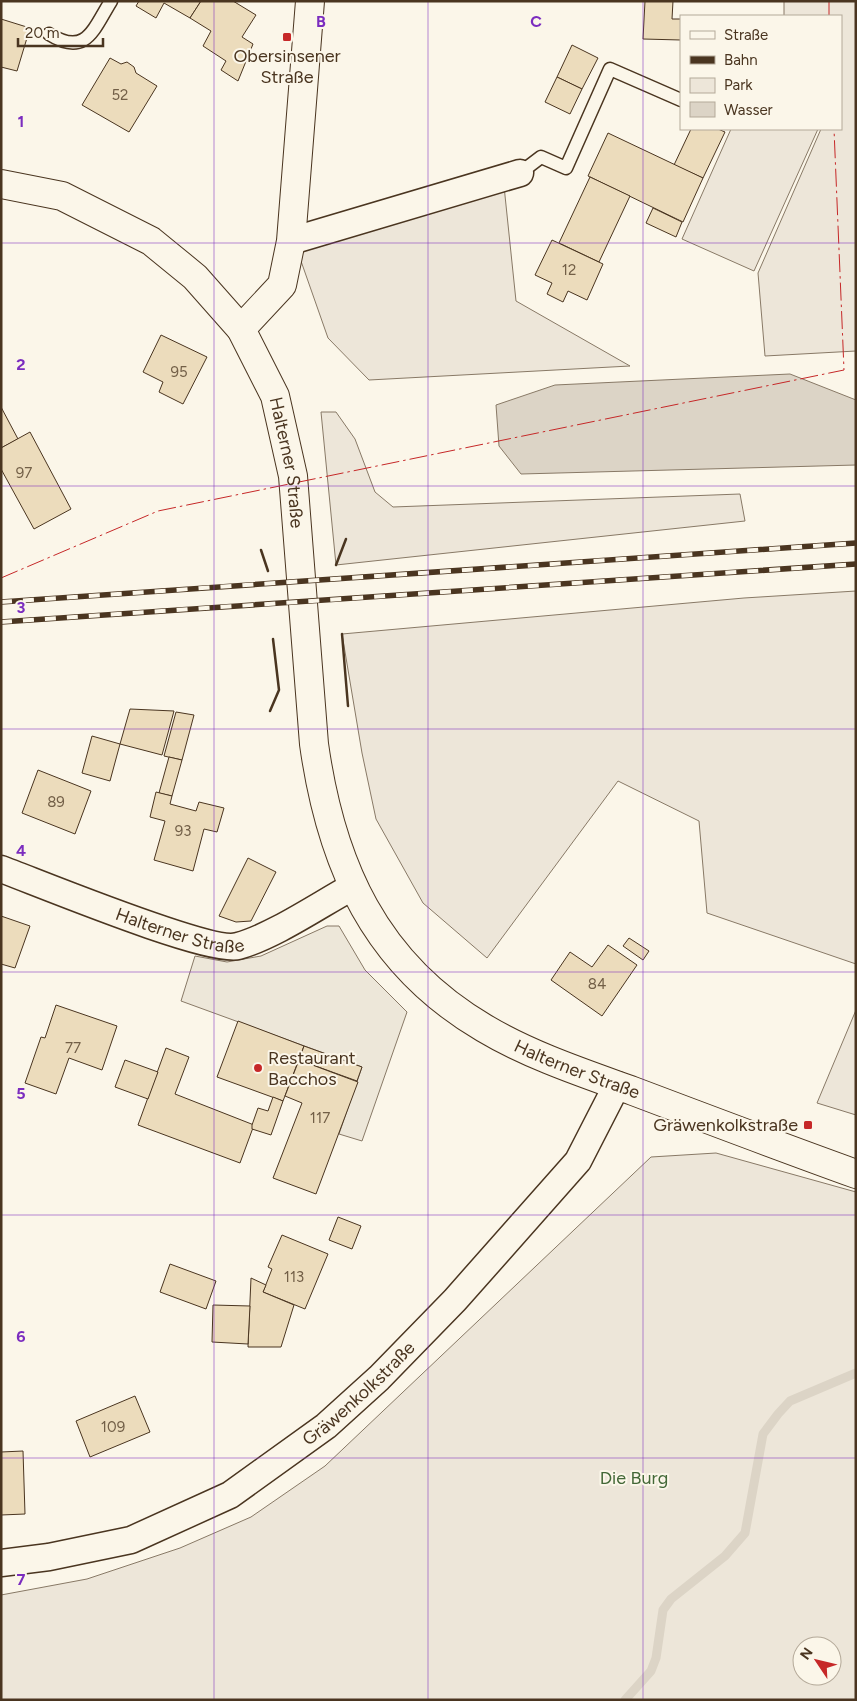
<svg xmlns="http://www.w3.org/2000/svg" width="857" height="1701" font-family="Figtree,sans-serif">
	<rect width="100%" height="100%" fill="#fbf6e9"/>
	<g fill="#ede6d9" stroke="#887966" fill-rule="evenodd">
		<path d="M784 1H856V351L765 356 758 273 821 129H841V16H784Z"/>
		<path d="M731 129H818L754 271 682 239Z"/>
		<path d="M504 186 516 301 630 366 369 380 328 338 295 244Z"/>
		<path d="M321 412H336L355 439 375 492 393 507 740 494 745 521 336 565Z"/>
		<path d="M856 591V964L707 913 699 821 618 781 487 958 423 903 376 819 362 753 342 634 744 598Z"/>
		<path d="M856 1010V1115L817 1103Z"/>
		<path d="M716 1153 856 1192V1700H1V1595L87 1579 180 1548 251 1517 325 1466 651 1157ZM802 1646H832V1676H802Z"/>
	</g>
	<path fill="#ede7d9" stroke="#887966" d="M327 926H339L365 970 407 1012 362 1141 339 1134 362 1067 181 1001 195 956 227 962 261 956Z"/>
	<path fill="#dcd4c6" stroke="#887966" d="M790 374 856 400V465L521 474 499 446 496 405 555 385Z"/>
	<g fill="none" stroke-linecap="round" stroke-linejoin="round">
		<path stroke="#dcd4c6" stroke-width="9" d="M625 1700 651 1671 656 1658 663 1610 671 1599 725 1556 745 1533 763 1434 778 1414 790 1401 856 1373"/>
	</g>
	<g fill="#ecdcbc" stroke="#4a3520">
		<path d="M139 1H201L190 18 164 3 156 18 136 6Z"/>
		<path d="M201 1H233L256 15 242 37 253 44 238 81 221 70 226 61 203 46 211 31 190 18Z"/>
		<path d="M645 1H673L672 19H681V40L643 39Z"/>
		<path d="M1 19 30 28 17 71 1 67Z"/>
		<path d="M572 45 598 58 582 89 557 77Z"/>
		<path d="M110 58 121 64 127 62 134 67 136 73 157 86 129 132 82 105Z"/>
		<path d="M557 77 582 89 570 114 545 102Z"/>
		<path d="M691 129H718L725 132 703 178 674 165Z"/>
		<path d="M608 133 703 178 683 222 588 176Z"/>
		<path d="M590 177 630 196 599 262 559 243Z"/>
		<path d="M653 208 682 222 676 237 646 223Z"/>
		<path d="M552 240 603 264 587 300 568 291 563 302 547 294 552 283 535 275Z"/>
		<path d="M161 335 207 357 183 404 159 392 163 382 143 372Z"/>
		<path d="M1 407 18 439 1 448Z"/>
		<path d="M30 432 71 509 34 529 1 469V448Z"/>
		<path d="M130 709 174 711 162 755 120 744Z"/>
		<path d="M176 712 194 715 182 760 164 756Z"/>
		<path d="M92 736 120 744 110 781 82 773Z"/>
		<path d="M169 757 182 760 172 796 159 793Z"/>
		<path d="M38 770 91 791 75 834 22 813Z"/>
		<path d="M156 792 172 796 170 804 196 811 199 802 224 808 217 832 204 829 193 871 154 860 165 821 150 817Z"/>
		<path d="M248 858 276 872 251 921 236 922 219 916Z"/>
		<path d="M1 916 30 926 15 968 1 964Z"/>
		<path d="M629 938 649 951 643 960 623 946Z"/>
		<path d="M608 945 637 965 602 1016 551 980 570 952 592 967Z"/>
		<path d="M56 1005 117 1026 102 1070 69 1058 56 1094 25 1083 41 1037 45 1038Z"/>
		<path d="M238 1021 304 1046 283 1101 217 1077Z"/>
		<path d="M304 1046 362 1067 357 1081 299 1060Z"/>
		<path d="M166 1048 189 1057 175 1094 254 1125 240 1163 138 1125Z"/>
		<path d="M125 1060 158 1072 148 1099 115 1087Z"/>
		<path d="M299 1060 358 1082 316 1194 273 1178 302 1103 285 1096Z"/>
		<path d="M273 1097 283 1101 271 1135 252 1129V1125L258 1108 268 1111Z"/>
		<path d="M338 1217 361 1226 352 1249 329 1240Z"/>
		<path d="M282 1235 328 1254 305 1309 263 1292 272 1269 268 1267Z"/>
		<path d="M170 1264 216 1281 206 1309 160 1292Z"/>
		<path d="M251 1278 266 1285 263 1292 294 1305 281 1347H248Z"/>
		<path d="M213 1305 250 1306 248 1344 212 1342Z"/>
		<path d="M135 1396 150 1432 90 1457 76 1421Z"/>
		<path d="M23 1451 25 1514 1 1515V1452Z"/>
	</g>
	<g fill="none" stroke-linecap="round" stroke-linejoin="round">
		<defs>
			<g id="service">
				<path d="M49 34C86 57 93 30 111 1"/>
				<path d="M520 173 541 157 566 168 610 69 681 100"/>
			</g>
			<g id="minor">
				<path d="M291 241 520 173"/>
				<path id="s1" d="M1 869C39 883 210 954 238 946 274 936 319 905 352 887"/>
				<path id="s2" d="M1 1563 49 1557 131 1540 230 1495 326 1426 379 1378 455 1300 578 1161 617 1085"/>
			</g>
			<path id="tertiary" d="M241 329 282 285 291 241 310 1"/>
			<g id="secondary">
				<path id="s3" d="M1 184 62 196 151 241 195 277 241 329 275 396 293 476 314 744C331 865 375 964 484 1028 529 1055 583 1073 633 1091 707 1119 781 1147 856 1174"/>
			</g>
		</defs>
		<use href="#service" stroke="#4a3520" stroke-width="15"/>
		<use href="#minor" stroke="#4a3520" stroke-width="29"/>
		<use href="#tertiary" stroke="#4a3520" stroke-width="30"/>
		<use href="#secondary" stroke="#4a3520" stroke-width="30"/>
		<use href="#service" stroke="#fbf6e9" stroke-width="12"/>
		<use href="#minor" stroke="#fbf6e9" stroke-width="26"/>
		<use href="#tertiary" stroke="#fbf6e9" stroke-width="28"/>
		<use href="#secondary" stroke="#fbf6e9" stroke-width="28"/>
		<defs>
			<g id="rail">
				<path d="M1 602 856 543"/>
				<path d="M1 622 856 564"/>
			</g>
		</defs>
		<use href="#rail" stroke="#4a3520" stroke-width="5.5"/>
		<use href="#rail" stroke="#fbf6e9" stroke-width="4" stroke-dasharray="11" stroke-linecap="butt"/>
		<g stroke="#4a3520" stroke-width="2.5">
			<path d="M261 550 268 571"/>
			<path d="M336 565 346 539"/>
			<path d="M342 634 348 706"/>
			<path d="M270 711 279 690 273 639"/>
		</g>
		<g stroke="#c62828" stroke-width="1" stroke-dasharray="18 4 2.5 4" stroke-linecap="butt">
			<path d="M829 1V16"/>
			<path d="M1 578 158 511 844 370 834 129"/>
		</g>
	</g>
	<path fill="none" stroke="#7b2cbf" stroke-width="1" stroke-opacity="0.55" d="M214 1V1700M428 1V1700M643 1V1700M1 243H856M1 486H856M1 729H856M1 972H856M1 1215H856M1 1458H856"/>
	<g fill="#c62828" stroke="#fbf6e9" stroke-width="2">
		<rect x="282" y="32" width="10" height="10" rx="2.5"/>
		<circle cx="258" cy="1068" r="5"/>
		<rect x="803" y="1120" width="10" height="10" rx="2.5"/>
	</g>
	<g text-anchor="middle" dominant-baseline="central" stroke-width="4" stroke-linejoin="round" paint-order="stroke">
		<g font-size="15" fill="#725f47">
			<text x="120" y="95">52</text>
			<text x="569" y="270">12</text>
			<text x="179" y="372">95</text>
			<text x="24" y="473">97</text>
			<text x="56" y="802">89</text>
			<text x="183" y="831">93</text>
			<text x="597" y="984">84</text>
			<text x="73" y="1048">77</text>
			<text x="320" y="1118">117</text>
			<text x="294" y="1277">113</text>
			<text x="113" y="1427">109</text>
		</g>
		<g font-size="18" fill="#4a3520" stroke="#fbf6e9">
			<text x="287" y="56">Obersinsener<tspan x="287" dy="21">Straße</tspan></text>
			<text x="268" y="1058" text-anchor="start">Restaurant<tspan x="268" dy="21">Bacchos</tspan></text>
			<text x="798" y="1125" text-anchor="end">Gräwenkolkstraße</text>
		</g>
		<g font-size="18" fill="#4a3520" stroke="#fbf6e9">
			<text stroke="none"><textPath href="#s3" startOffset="431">Halterner Straße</textPath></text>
			<text stroke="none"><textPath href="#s1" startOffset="190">Halterner Straße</textPath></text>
			<text stroke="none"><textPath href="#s3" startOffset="1160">Halterner Straße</textPath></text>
			<text stroke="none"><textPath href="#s2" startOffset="405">Gräwenkolkstraße</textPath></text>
		</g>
		<g font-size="18" fill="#436837" stroke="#fbf6e9">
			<text x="634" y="1478">Die Burg</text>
		</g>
	</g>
	<g font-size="16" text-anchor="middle" font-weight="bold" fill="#7b2cbf" stroke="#fbf6e9" stroke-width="4" stroke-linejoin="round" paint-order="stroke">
		<text x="321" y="27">B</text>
		<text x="536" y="27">C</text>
		<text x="21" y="127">1</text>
		<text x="21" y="370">2</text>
		<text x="21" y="613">3</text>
		<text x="21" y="856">4</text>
		<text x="21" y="1099">5</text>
		<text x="21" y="1342">6</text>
		<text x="21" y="1585">7</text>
	</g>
	<rect width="857" height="1701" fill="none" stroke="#4a3520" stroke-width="5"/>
	<rect x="680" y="15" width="162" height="115" fill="#fbf6e9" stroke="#b4a999"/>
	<rect x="690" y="31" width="25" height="8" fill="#fbf6e9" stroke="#b4a999"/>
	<text x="724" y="40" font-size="15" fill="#4a3520">Straße</text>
	<rect x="690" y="56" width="25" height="8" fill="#4a3520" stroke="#b4a999"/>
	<text x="724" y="65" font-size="15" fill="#4a3520">Bahn</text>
	<rect x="690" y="78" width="25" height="15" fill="#ede6d9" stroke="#b4a999"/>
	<text x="724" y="90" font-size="15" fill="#4a3520">Park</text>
	<rect x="690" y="102" width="25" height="15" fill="#dcd4c6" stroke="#b4a999"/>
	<text x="724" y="115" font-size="15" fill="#4a3520">Wasser</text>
	<g transform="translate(817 1661) rotate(305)"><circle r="24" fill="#fbf6e9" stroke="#b4a999"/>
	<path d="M0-4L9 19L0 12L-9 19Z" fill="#c62828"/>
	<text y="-8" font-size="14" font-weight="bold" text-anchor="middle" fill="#4a3520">N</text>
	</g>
	<path d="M18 38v8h85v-8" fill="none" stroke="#4a3520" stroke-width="2.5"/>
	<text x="25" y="38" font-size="15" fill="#4a3520" stroke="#fbf6e9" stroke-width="4" paint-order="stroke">20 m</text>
</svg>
